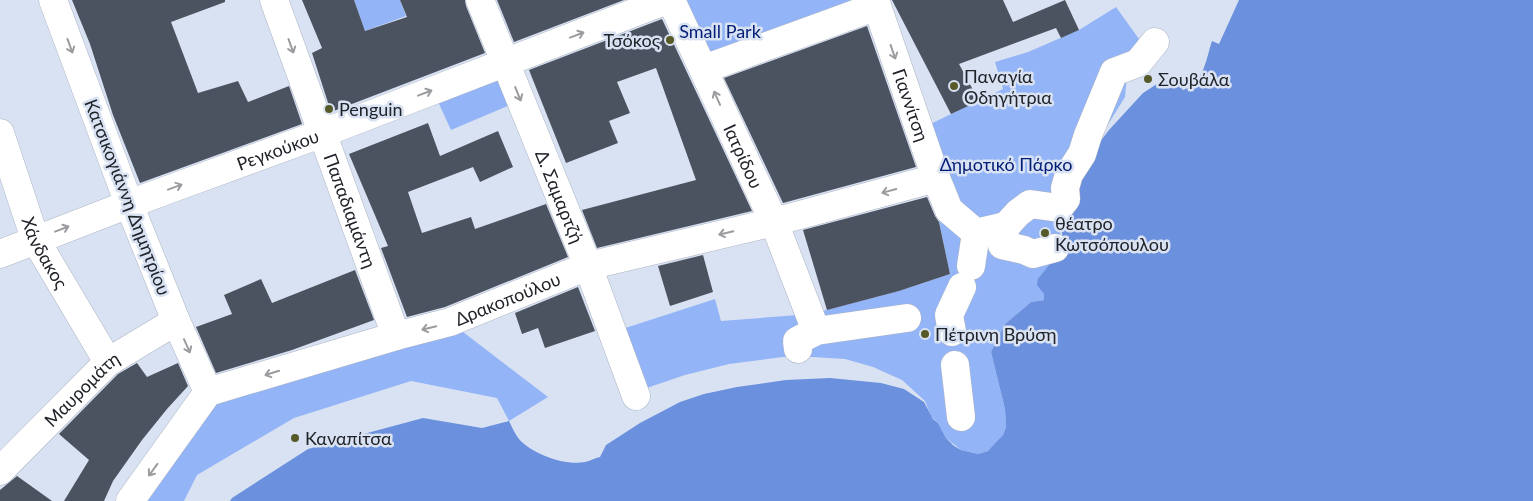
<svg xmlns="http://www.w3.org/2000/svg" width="1533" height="501" font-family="Lato,sans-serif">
	<rect width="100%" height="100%" fill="#d9e2f2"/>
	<g fill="#93b4f7">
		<path d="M354 0H400L406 16 365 31Z"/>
		<path d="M672 0H875L704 69Z"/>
		<path d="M1116 7 1139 39 1127 75 1125 97 1086 160 1065 213 1060 226 1061 254 1044 300 1031 302 1005 324 991 352 1005 409 1006 427 1003 435 996 444 988 451 978 454 961 450 946 438 938 423 931 416 925 401 902 380 873 367 845 359 812 357H782L729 364 685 375 635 392 613 332 715 299 721 321 811 314 899 291 950 274 920 129 1003 89 995 62 1028 52 1079 30Z"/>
		<path d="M505 68 517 102 451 130 435 95Z"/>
		<path d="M450 322 548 397 509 421 497 398 411 381 294 418 197 475 184 501H130L208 392Z"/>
	</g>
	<path fill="#6b90dd" d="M1239 0H1533V501H230L232 498 308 449 423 418 482 428 509 421C512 427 515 434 519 439 532 454 565 466 585 462 590 461 595 458 600 457L606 445 640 423 680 402 704 394 737 387 786 380 830 378 881 383 904 389 924 402 933 419 938 423 946 438 954 446 961 450 978 454 988 451 1003 435 1006 427 1005 409 991 352 1005 324 1031 302 1044 300V294L1037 285 1038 279 1065 245 1060 226 1086 160 1109 130 1143 93 1160 82 1174 79 1183 90C1204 83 1206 59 1212 41L1219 44Z"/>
	<g fill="#4b5260">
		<path d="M72 0H225V2L171 22 198 93 238 81 248 102 289 86 302 124 140 183 113 115 90 44Z"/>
		<path d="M302 0H354L365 31 407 17 400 0H465L466 6 485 53 331 112 312 53 322 48Z"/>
		<path d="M497 0H624L514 42Z"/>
		<path d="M892 0H1003L1013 22 1065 0 1079 30 1061 38 1056 28 959 64 979 101 951 114Z"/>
		<path d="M662 19 752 211 597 248 582 210 696 180 656 68 617 82 630 113 609 121 618 143 566 163 529 70Z"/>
		<path d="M867 26 916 167 783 203 724 78Z"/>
		<path d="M428 123 440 156 498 131 513 167 480 182 473 167 408 192 422 233 471 217 475 229 546 204 568 257 445 307 407 317 381 248 388 246 349 154Z"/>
		<path d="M927 197 935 216 939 222 950 274 899 291 827 310 803 230Z"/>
		<path d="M703 255 713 292 670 306 658 266Z"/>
		<path d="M355 270 374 320 292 350 216 373 196 327 232 314 224 295 261 279 272 303Z"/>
		<path d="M578 287 595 331 545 348 538 328 522 334 515 313Z"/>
		<path d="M137 363 147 377 178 363 188 386 167 409 142 440 113 481 104 501H64L89 460 59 434 118 374Z"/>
		<path d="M17 476 52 501H0V490Z"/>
	</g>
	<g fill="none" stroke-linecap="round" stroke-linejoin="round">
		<defs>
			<g id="minor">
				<path id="s1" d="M274 0 396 336"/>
				<path id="s2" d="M480 0 588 266 636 396"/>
				<path id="s3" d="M671 0 774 222 816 331"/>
				<path id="s4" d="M875 0 936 178 949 210 976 233 1006 226 1002 245 1024 250 1033 254 1055 248"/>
				<path d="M704 69 877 6"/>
				<path id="s5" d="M0 133 35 239 108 362"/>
				<path d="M1006 226 1018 213 1030 204 1059 208 1066 199 1065 188 1069 174 1082 154 1088 135 1114 72 1138 63 1155 42"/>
				<path d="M0 254 129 204 176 321 208 392"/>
				<path d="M971 266 976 233"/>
				<path d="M952 332 949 315 962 287"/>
				<path d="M798 349 797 341 816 331 907 318"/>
				<path d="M955 365 961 417"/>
				<path id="s6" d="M0 471 108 362 176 321"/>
				<path id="s7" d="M130 501 208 392 396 336 450 322 588 266 774 222 936 178"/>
			</g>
			<g id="major">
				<path id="s8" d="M53 0 129 204 323 133 667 0"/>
			</g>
		</defs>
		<use href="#minor" stroke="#acb4c4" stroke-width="29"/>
		<use href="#major" stroke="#acb4c4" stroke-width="29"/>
		<use href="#minor" stroke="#fff" stroke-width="28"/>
		<use href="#major" stroke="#fff" stroke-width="28"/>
	</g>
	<defs><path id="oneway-shaft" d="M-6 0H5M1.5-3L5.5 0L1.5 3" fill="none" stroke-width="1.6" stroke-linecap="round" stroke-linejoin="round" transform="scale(1.25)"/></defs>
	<g stroke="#9b9c9f">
		<use href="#oneway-shaft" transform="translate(577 35) rotate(-21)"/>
		<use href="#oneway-shaft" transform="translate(70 46) rotate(70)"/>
		<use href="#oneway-shaft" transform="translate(291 46) rotate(70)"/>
		<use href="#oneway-shaft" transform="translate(893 52) rotate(71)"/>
		<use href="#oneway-shaft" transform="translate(425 93) rotate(-21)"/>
		<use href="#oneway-shaft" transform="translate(518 94) rotate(68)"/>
		<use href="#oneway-shaft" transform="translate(717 98) rotate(-114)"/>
		<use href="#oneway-shaft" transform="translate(175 187) rotate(-20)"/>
		<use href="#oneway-shaft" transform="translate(889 191) rotate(165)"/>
		<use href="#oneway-shaft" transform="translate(62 229) rotate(-21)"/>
		<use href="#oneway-shaft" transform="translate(726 233) rotate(167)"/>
		<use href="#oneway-shaft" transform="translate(429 328) rotate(166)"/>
		<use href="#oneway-shaft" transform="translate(187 346) rotate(66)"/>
		<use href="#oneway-shaft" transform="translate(272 373) rotate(163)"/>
		<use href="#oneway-shaft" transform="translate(153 470) rotate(126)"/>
	</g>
	<g fill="#555a28" stroke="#d9e2f2" stroke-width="2">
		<circle cx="670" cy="40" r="5"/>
		<circle cx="1148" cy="79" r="5"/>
		<circle cx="954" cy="86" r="5"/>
		<circle cx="329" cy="109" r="5"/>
		<circle cx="1045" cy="233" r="5"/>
		<circle cx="925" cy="334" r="5"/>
		<circle cx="295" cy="438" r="5"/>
	</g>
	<g text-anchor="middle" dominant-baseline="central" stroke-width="5" stroke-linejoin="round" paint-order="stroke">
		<g font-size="18" fill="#021d76" stroke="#d9e2f2">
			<text x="720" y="31">Small Park</text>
			<text x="1006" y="164">Δημοτικό Πάρκο</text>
		</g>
		<g font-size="18" fill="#202329" stroke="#d9e2f2" text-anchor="start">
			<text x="660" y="40" text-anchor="end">Τσόκος</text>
			<text x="964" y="76">Παναγία<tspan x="964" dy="21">Οδηγήτρια</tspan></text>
			<text x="1158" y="79">Σουβάλα</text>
			<text x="339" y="109">Penguin</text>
			<text x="1055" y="223">θέατρο<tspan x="1055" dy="21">Κωτσόπουλου</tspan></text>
			<text x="935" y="334">Πέτρινη Βρύση</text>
			<text x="305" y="438">Καναπίτσα</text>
		</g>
		<g font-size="18" fill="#202329" stroke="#d9e2f2">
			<text stroke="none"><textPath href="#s4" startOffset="111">Γιαννίτση</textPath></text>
			<text stroke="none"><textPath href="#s8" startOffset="376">Ρεγκούκου</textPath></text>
			<text stroke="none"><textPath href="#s3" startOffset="172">Ιατρίδου</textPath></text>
			<text transform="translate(128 197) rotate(69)">Κατσικογιάννη Δημητρίου</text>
			<text stroke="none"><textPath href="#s2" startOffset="212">Δ. Σαμαρτζή</textPath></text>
			<text stroke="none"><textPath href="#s1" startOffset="224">Παπαδιαμάντη</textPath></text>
			<text stroke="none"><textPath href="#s5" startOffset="128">Χάνδακος</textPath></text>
			<text stroke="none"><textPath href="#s7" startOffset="448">Δρακοπούλου</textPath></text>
			<text stroke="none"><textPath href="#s6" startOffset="116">Μαυρομάτη</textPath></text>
		</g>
	</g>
</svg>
